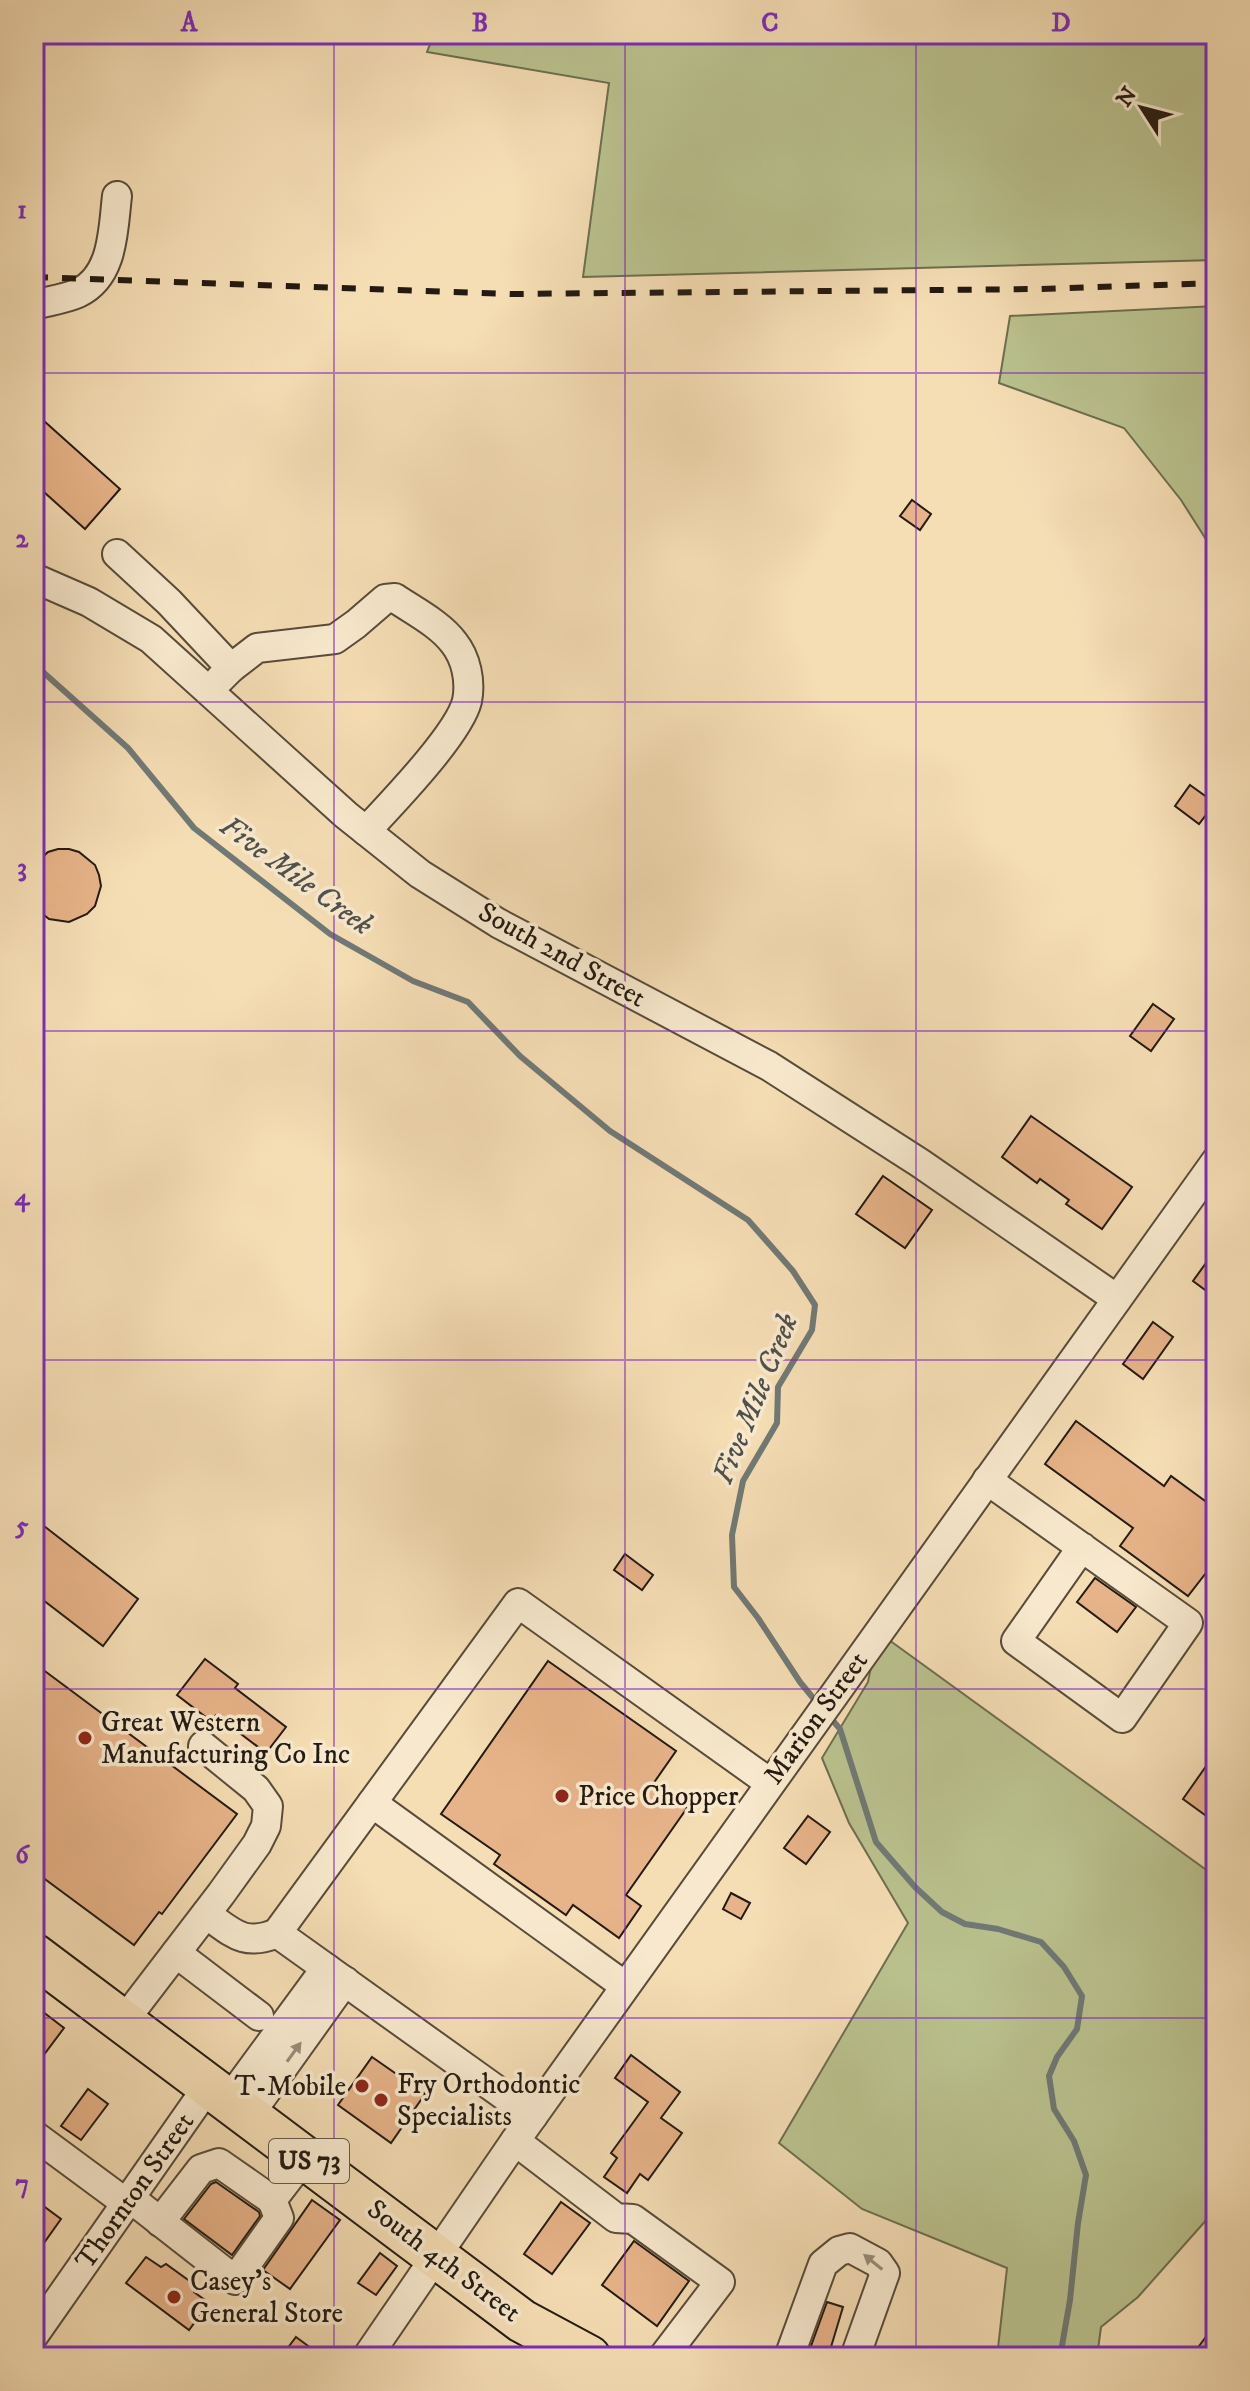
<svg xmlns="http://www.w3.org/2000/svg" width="1250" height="2391" font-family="'IM FELL DW Pica',serif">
	<rect width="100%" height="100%" fill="#f5ddb4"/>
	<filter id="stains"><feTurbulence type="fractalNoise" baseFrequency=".0025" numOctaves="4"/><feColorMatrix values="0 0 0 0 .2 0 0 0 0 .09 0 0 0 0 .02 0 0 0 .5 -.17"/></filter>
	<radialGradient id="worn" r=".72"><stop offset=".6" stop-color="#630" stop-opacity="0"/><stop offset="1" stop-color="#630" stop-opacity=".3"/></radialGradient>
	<g fill="#bac28e" stroke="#6e6e50" stroke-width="2">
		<path d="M434 34H1216V260L583 277 609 83 427 52Z"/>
		<path d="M1216 306V555L1181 500 1124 428 999 383 1010 316Z"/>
		<path d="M878 1632 1216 1877V2209L1138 2297 1101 2327 1097 2357H997L1007 2268 862 2209 779 2143 908 1923 849 1823 822 1758 868 1682Z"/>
	</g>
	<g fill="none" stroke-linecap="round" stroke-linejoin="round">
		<g stroke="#707976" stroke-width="6">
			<path d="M34 664 128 748 194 828 330 934 413 981 468 1002 520 1056 610 1131 748 1220 793 1271 815 1305 812 1330 778 1387 777 1423 743 1481 732 1535 734 1587 758 1618 800 1682 818 1704"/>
			<path d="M828 1715 840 1729 876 1842 915 1887 942 1912 965 1924 998 1929 1041 1942 1064 1967 1082 1996 1077 2029 1057 2057 1049 2076 1054 2109 1074 2141 1086 2175 1078 2223 1070 2300 1060 2357"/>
		</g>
	</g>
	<g fill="#e7b388" stroke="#231a11" stroke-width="2">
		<path d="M34 412 120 489 85 529 34 483Z"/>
		<path d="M912 500 931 514 920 530 900 516Z"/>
		<path d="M1190 785 1215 803 1199 824 1175 806Z"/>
		<path d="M58 849H69L79 852 95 865 99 875 101 886 95 906 87 914 69 922 49 919 34 907V865L48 852Z"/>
		<path d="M1153 1004 1174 1019 1151 1051 1130 1036Z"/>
		<path d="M1031 1116 1132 1187 1102 1229 1066 1204 1069 1200 1040 1179 1037 1183 1002 1157Z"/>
		<path d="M883 1176 932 1210 905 1248 856 1214Z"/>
		<path d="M1216 1249V1298L1193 1281Z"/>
		<path d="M1153 1322 1173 1337 1143 1379 1123 1364Z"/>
		<path d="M1076 1421 1164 1486 1171 1476 1216 1509V1574L1209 1569 1188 1596 1120 1546 1133 1528 1045 1464Z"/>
		<path d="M44 1526 138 1599 103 1646 34 1593V1540Z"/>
		<path d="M625 1554 653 1575 642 1590 614 1570Z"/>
		<path d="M1095 1578 1136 1607 1117 1632 1077 1602Z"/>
		<path d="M205 1659 238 1684 235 1688 286 1727 266 1753 216 1715 211 1721 177 1695Z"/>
		<path d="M548 1661 676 1751 653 1784 687 1808 626 1895 641 1906 619 1938 573 1905 566 1915 494 1864 500 1855 441 1814Z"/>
		<path d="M34 1663 237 1814 162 1914 159 1912 134 1945 34 1871Z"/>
		<path d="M1216 1752V1823L1183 1799Z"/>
		<path d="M808 1816 830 1832 806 1864 784 1848Z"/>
		<path d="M731 1893 750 1903 741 1919 723 1909Z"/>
		<path d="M34 2005 64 2028 34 2068Z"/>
		<path d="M631 2055 680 2092 661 2118 682 2133 648 2180 640 2174 627 2193 604 2177 617 2158 611 2153 648 2102 615 2078Z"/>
		<path d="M372 2057 425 2094 391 2143 338 2105Z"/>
		<path d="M88 2089 108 2104 81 2140 61 2126Z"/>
		<path d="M216 2182 259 2212 260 2216 232 2255 184 2219 211 2184Z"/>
		<path d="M34 2199 61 2219 34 2257Z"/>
		<path d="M312 2200 340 2220 290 2289 263 2270Z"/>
		<path d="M561 2202 590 2223 552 2274 524 2254Z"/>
		<path d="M634 2241 689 2281 657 2326 602 2285Z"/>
		<path d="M380 2253 397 2266 376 2295 358 2283Z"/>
		<path d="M146 2257 161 2267 166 2264 195 2285 194 2292 209 2303 189 2330 126 2283Z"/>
		<path d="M827 2302 843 2307 828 2357H807Z"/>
		<path d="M296 2337 323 2357H281Z"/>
		<path d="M1205 2338 1216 2345V2357H1191Z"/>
	</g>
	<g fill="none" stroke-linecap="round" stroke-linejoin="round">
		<defs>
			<g id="minor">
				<path d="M34 305C48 301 65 299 78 293 114 276 113 229 117 196"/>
				<path d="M117 554 169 602 231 668 220 679"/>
				<path d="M34 578 89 602 151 639 346 815 420 874 498 923 769 1066 920 1163 1117 1299"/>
				<path d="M231 668 257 648 335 639 356 624 385 599 395 598C414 611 440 624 454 643 466 658 471 681 467 701 459 734 391 804 366 831"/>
				<path d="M987 1480 1188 1623 1122 1718 1016 1641 1082 1547"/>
				<path d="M372 1803 625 1986"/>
				<path d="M206 1914C233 1933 244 1947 277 1933"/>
				<path d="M176 1953 259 2016"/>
				<path d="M123 2022 221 1894 257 1844 266 1826 268 1806 256 1789 203 1746"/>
				<path d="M229 2100 326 1968"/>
				<path d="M249 2115 345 1981"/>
				<path d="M533 2116 277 1933 518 1603 770 1783"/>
				<path d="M34 2135 126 2203"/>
				<path d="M515 2141 616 2218 633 2219 720 2282 663 2357"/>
				<path d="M130 2198 235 2280 279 2218 272 2200 305 2157"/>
				<path d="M160 2222 201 2169 219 2163 272 2200"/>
				<path d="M34 2335 209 2085"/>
				<path d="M367 2357 515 2141 1216 1161"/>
				<path d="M789 2357 823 2264 839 2251 850 2248 878 2263 885 2273 855 2357"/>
			</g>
			<path id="highway" d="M34 1955 522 2321 589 2357"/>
		</defs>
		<use href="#minor" stroke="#584b3a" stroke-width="32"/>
		<use href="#highway" stroke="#231a11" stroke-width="46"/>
		<use href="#minor" stroke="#f8e9ce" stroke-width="28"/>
		<use href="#highway" stroke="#f5ddb4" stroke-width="42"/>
		<path stroke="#231a11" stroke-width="6" stroke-dasharray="14 14" stroke-linecap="butt" d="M34 277 511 294 1040 289 1216 283"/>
	</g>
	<defs><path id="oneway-solid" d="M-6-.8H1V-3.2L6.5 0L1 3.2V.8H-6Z" transform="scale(2)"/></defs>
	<g fill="#988c79">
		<use href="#oneway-solid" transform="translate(294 2052) rotate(-54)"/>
		<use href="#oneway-solid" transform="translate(873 2262) rotate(-141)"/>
	</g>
	<path fill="none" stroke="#7b2cbf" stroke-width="2" stroke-opacity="0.55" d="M334 34V2357M625 34V2357M916 34V2357M34 373H1216M34 702H1216M34 1031H1216M34 1360H1216M34 1689H1216M34 2018H1216"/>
	<g fill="#8f2418" stroke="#f8e9ce" stroke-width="3">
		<circle cx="85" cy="1738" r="8"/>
		<circle cx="562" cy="1796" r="8"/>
		<circle cx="362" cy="2086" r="8"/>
		<circle cx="381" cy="2100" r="8"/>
		<circle cx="174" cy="2297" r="8"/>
	</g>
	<g text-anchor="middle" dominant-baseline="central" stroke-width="7" stroke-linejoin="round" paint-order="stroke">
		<rect fill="#f8e9ce" stroke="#63584a" stroke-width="2" x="269" y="2139" width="80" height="44" rx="6"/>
		<g font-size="26" font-weight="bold" fill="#231a11">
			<text x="309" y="2161">US 73</text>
		</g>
		<g font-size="28" fill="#231a11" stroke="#f8e9ce">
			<text transform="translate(562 955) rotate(29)">South 2nd Street</text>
			<text transform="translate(816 1718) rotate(-54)">Marion Street</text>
			<text transform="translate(135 2191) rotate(-55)">Thornton Street</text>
			<text transform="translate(444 2261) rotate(37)">South 4th Street</text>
		</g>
		<g font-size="28" fill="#231a11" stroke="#f8e9ce" text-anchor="start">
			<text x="101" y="1722">Great Western<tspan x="101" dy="32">Manufacturing Co Inc</tspan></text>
			<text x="578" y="1796">Price Chopper</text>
			<text x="397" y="2084">Fry Orthodontic<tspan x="397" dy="32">Specialists</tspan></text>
			<text x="346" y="2086" text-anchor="end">T-Mobile</text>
			<text x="190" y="2281">Casey's<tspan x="190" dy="32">General Store</tspan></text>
		</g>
		<g font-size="30" font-style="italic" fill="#50514c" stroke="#f8e9ce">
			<text transform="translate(296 876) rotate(36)">Five Mile Creek</text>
			<text transform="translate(756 1399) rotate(-68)">Five Mile Creek</text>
		</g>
	</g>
	<rect width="1250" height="2391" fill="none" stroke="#f5ddb4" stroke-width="88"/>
	<g transform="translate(1142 108) rotate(306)" stroke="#f8e9ce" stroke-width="6" paint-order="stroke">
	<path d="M0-6L14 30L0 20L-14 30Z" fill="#231a11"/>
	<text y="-12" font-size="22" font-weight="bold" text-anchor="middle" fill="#231a11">N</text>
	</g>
	<rect x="44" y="44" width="1162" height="2303" fill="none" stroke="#7b2cbf" stroke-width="3"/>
	<g font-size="26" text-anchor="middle" font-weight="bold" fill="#7b2cbf">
		<text x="189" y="31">A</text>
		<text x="480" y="31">B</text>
		<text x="770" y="31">C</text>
		<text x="1061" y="31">D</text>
		<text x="22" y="218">1</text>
		<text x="22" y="547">2</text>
		<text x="22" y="876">3</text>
		<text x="22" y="1205">4</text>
		<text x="22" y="1534">5</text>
		<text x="22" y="1863">6</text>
		<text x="22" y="2192">7</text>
	</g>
	<rect width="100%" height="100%" filter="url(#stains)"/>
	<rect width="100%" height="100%" fill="url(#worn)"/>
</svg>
